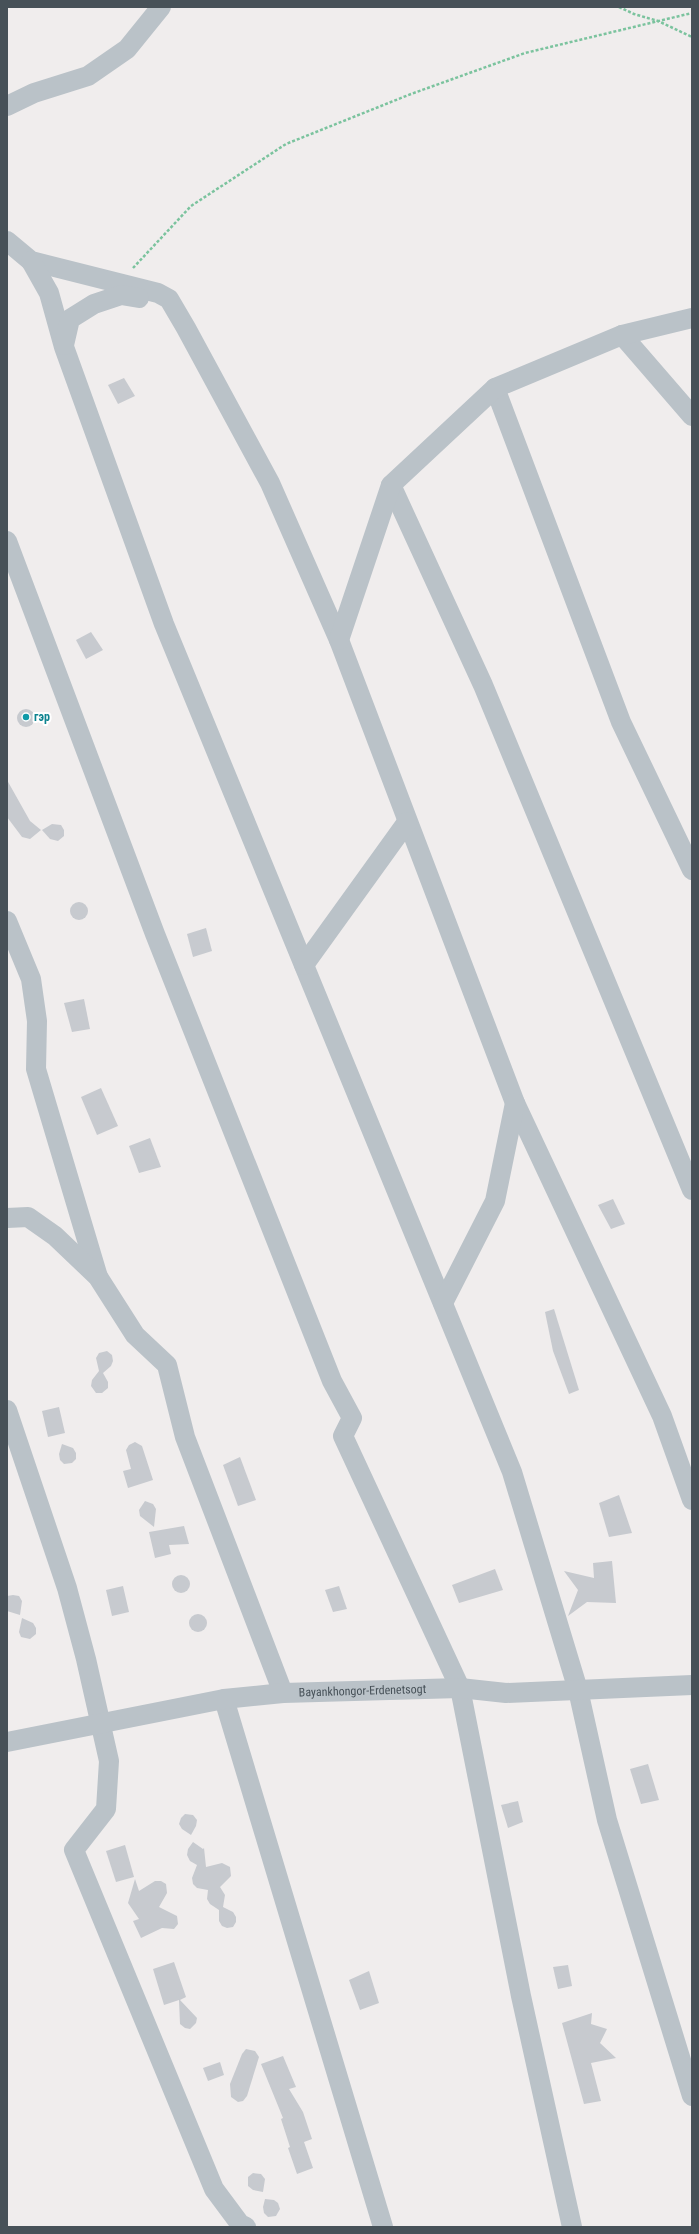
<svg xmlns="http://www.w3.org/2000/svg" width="699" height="2234" font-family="'Roboto Condensed',sans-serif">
	<rect width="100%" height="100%" fill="#f0eded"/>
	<g fill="#c7cacf">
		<path d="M124 378 135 396 118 404 108 385Z"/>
		<path d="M91 632 103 650 86 659 76 640Z"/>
		<circle cx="26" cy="718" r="9"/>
		<path d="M7 780 30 821 41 830 30 839 22 837 7 817Z"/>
		<path d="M52 824 61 825 64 830V836L58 841 50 839 42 830Z"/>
		<circle cx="79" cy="911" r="9"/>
		<path d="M206 928 212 951 193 957 187 934Z"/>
		<path d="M84 999 90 1029 72 1032 64 1003Z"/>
		<path d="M101 1088 118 1126 97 1135 81 1097Z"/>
		<path d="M150 1138 161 1167 139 1173 129 1146Z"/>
		<path d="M613 1199 625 1224 611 1229 598 1205Z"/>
		<path d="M554 1309 579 1390 569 1394 553 1351 545 1312Z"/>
		<path d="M107 1351 112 1355 113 1361 111 1366 103 1373 108 1382V1388L102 1393H96L91 1386 92 1380 99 1371 96 1358 99 1353Z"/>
		<path d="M59 1407 65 1433 48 1437 42 1411Z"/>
		<path d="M135 1442 142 1446 153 1480 128 1488 123 1471 131 1469 126 1450 129 1445Z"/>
		<path d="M62 1444 73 1448 76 1453V1459L72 1463 64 1464 60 1460 59 1454Z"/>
		<path d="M240 1457 256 1500 238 1506 223 1465Z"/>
		<path d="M619 1495 632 1533 609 1537 599 1503Z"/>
		<path d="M145 1501 153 1504 156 1509 154 1527 140 1516 139 1510Z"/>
		<path d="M184 1526 189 1544 169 1545 171 1554 155 1558 149 1532Z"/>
		<path d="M612 1561 616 1603 587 1602 568 1616 578 1590 564 1571 594 1578 593 1563Z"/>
		<path d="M495 1569 503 1590 459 1603 452 1585Z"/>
		<circle cx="181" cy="1584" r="9"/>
		<path d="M123 1586 129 1612 112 1616 106 1590Z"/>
		<path d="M339 1586 347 1609 333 1612 325 1590Z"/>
		<path d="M13 1595 19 1596 22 1601 20 1615 7 1611V1596Z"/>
		<circle cx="198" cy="1623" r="9"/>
		<path d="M22 1618 33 1623 36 1628V1634L30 1639 21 1637 19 1632Z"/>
		<path d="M648 1764 659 1800 641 1804 630 1769Z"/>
		<path d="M518 1801 523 1822 508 1828 501 1805Z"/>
		<path d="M185 1814 193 1815 197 1820 196 1826 191 1835 182 1829 179 1824 181 1818Z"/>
		<path d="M193 1842 203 1849 204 1848 206 1867 222 1863 230 1867 231 1876 220 1887 225 1895 223 1907 233 1912 236 1917V1922L233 1927 227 1928 222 1926 219 1921V1910L210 1904 207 1899 208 1890 197 1888 193 1884 192 1878 197 1865 190 1861 187 1855 188 1849Z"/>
		<path d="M125 1845 134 1877 116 1882 106 1851Z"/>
		<path d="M135 1879 139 1891 155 1881H161L166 1884 167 1893 159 1907 177 1916 178 1924 174 1929 162 1928 141 1938 133 1921 139 1919 128 1903Z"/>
		<path d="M174 1962 186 1997 180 2000 197 2018 196 2023 190 2029 185 2028 180 2024 179 2000 164 2005 153 1969Z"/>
		<path d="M568 1965 572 1986 558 1989 553 1967Z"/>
		<path d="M369 1971 379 2003 360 2010 349 1980Z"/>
		<path d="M592 2013 591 2024 607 2029 600 2043 616 2058 591 2063 601 2101 584 2104 562 2023Z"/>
		<path d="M246 2049 255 2051 259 2057 247 2096 243 2101 238 2102 231 2097 230 2084 242 2054Z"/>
		<path d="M283 2056 296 2087 289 2089 303 2112 312 2139 304 2142 313 2168 297 2174 288 2148 290 2147 281 2119 283 2118 261 2064Z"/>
		<path d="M220 2062 224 2075 208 2081 203 2068Z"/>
		<path d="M253 2173 261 2174 265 2179 263 2192 253 2190 248 2186V2177Z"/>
		<path d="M265 2199 274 2200 278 2203 280 2209 276 2216 268 2217 264 2213 263 2207Z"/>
	</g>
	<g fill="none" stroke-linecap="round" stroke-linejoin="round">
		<g stroke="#7bc39e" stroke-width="2.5" stroke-dasharray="3 2" stroke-linecap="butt">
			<path d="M619 7 634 14 658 21 692 37"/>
			<path d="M133 268 191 206 286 144 411 94 525 53 692 13"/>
		</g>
		<g stroke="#bac2c8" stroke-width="20">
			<path d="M7 106 34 93 88 76 127 49 161 7"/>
			<path d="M7 241 31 261 158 293 169 299 186 328 270 483 339 640 515 1103 662 1416 692 1500"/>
			<path d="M31 261 49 293 64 347 164 624 512 1472 578 1690 607 1820 692 2096"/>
			<path d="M622 335 692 416"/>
			<path d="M64 345 70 319 94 304 121 295 139 298"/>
			<path d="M495 388 621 722 692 870"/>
			<path d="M391 485 483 685 692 1190"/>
			<path d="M7 541 155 934 332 1381 352 1418 343 1436 460 1688 521 1996 572 2227"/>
			<path d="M339 640 391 485 495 388 622 335 692 318"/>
			<path d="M7 921 31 979 37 1021 36 1069 98 1277"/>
			<path d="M304 965 407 822"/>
			<path d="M7 1218 28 1217 55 1236 98 1277 135 1335 167 1365 185 1437 283 1693"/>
			<path d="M443 1303 495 1201 515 1103"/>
			<path d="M7 1410 67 1588 86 1659 109 1761 106 1809 74 1850 214 2189 240 2224 246 2227"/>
			<path d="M224 1699 383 2227"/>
			<path id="s1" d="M7 1742 224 1699 283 1693 460 1688 506 1693 692 1685"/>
		</g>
	</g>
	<circle fill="#0f9aa8" stroke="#fff" stroke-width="1.5" cx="26" cy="717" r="4"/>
	<g text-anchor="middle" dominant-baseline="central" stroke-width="4" stroke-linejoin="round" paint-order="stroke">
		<g font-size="12" font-weight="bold" fill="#0d838f" stroke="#fff" text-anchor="start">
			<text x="34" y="717">гэр</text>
		</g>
		<g font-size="12" fill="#475158" stroke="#fff">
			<text stroke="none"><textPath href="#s1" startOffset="360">Bayankhongor-Erdenetsogt</textPath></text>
		</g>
	</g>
	<rect width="699" height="2234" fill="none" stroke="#475158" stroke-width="16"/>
</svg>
